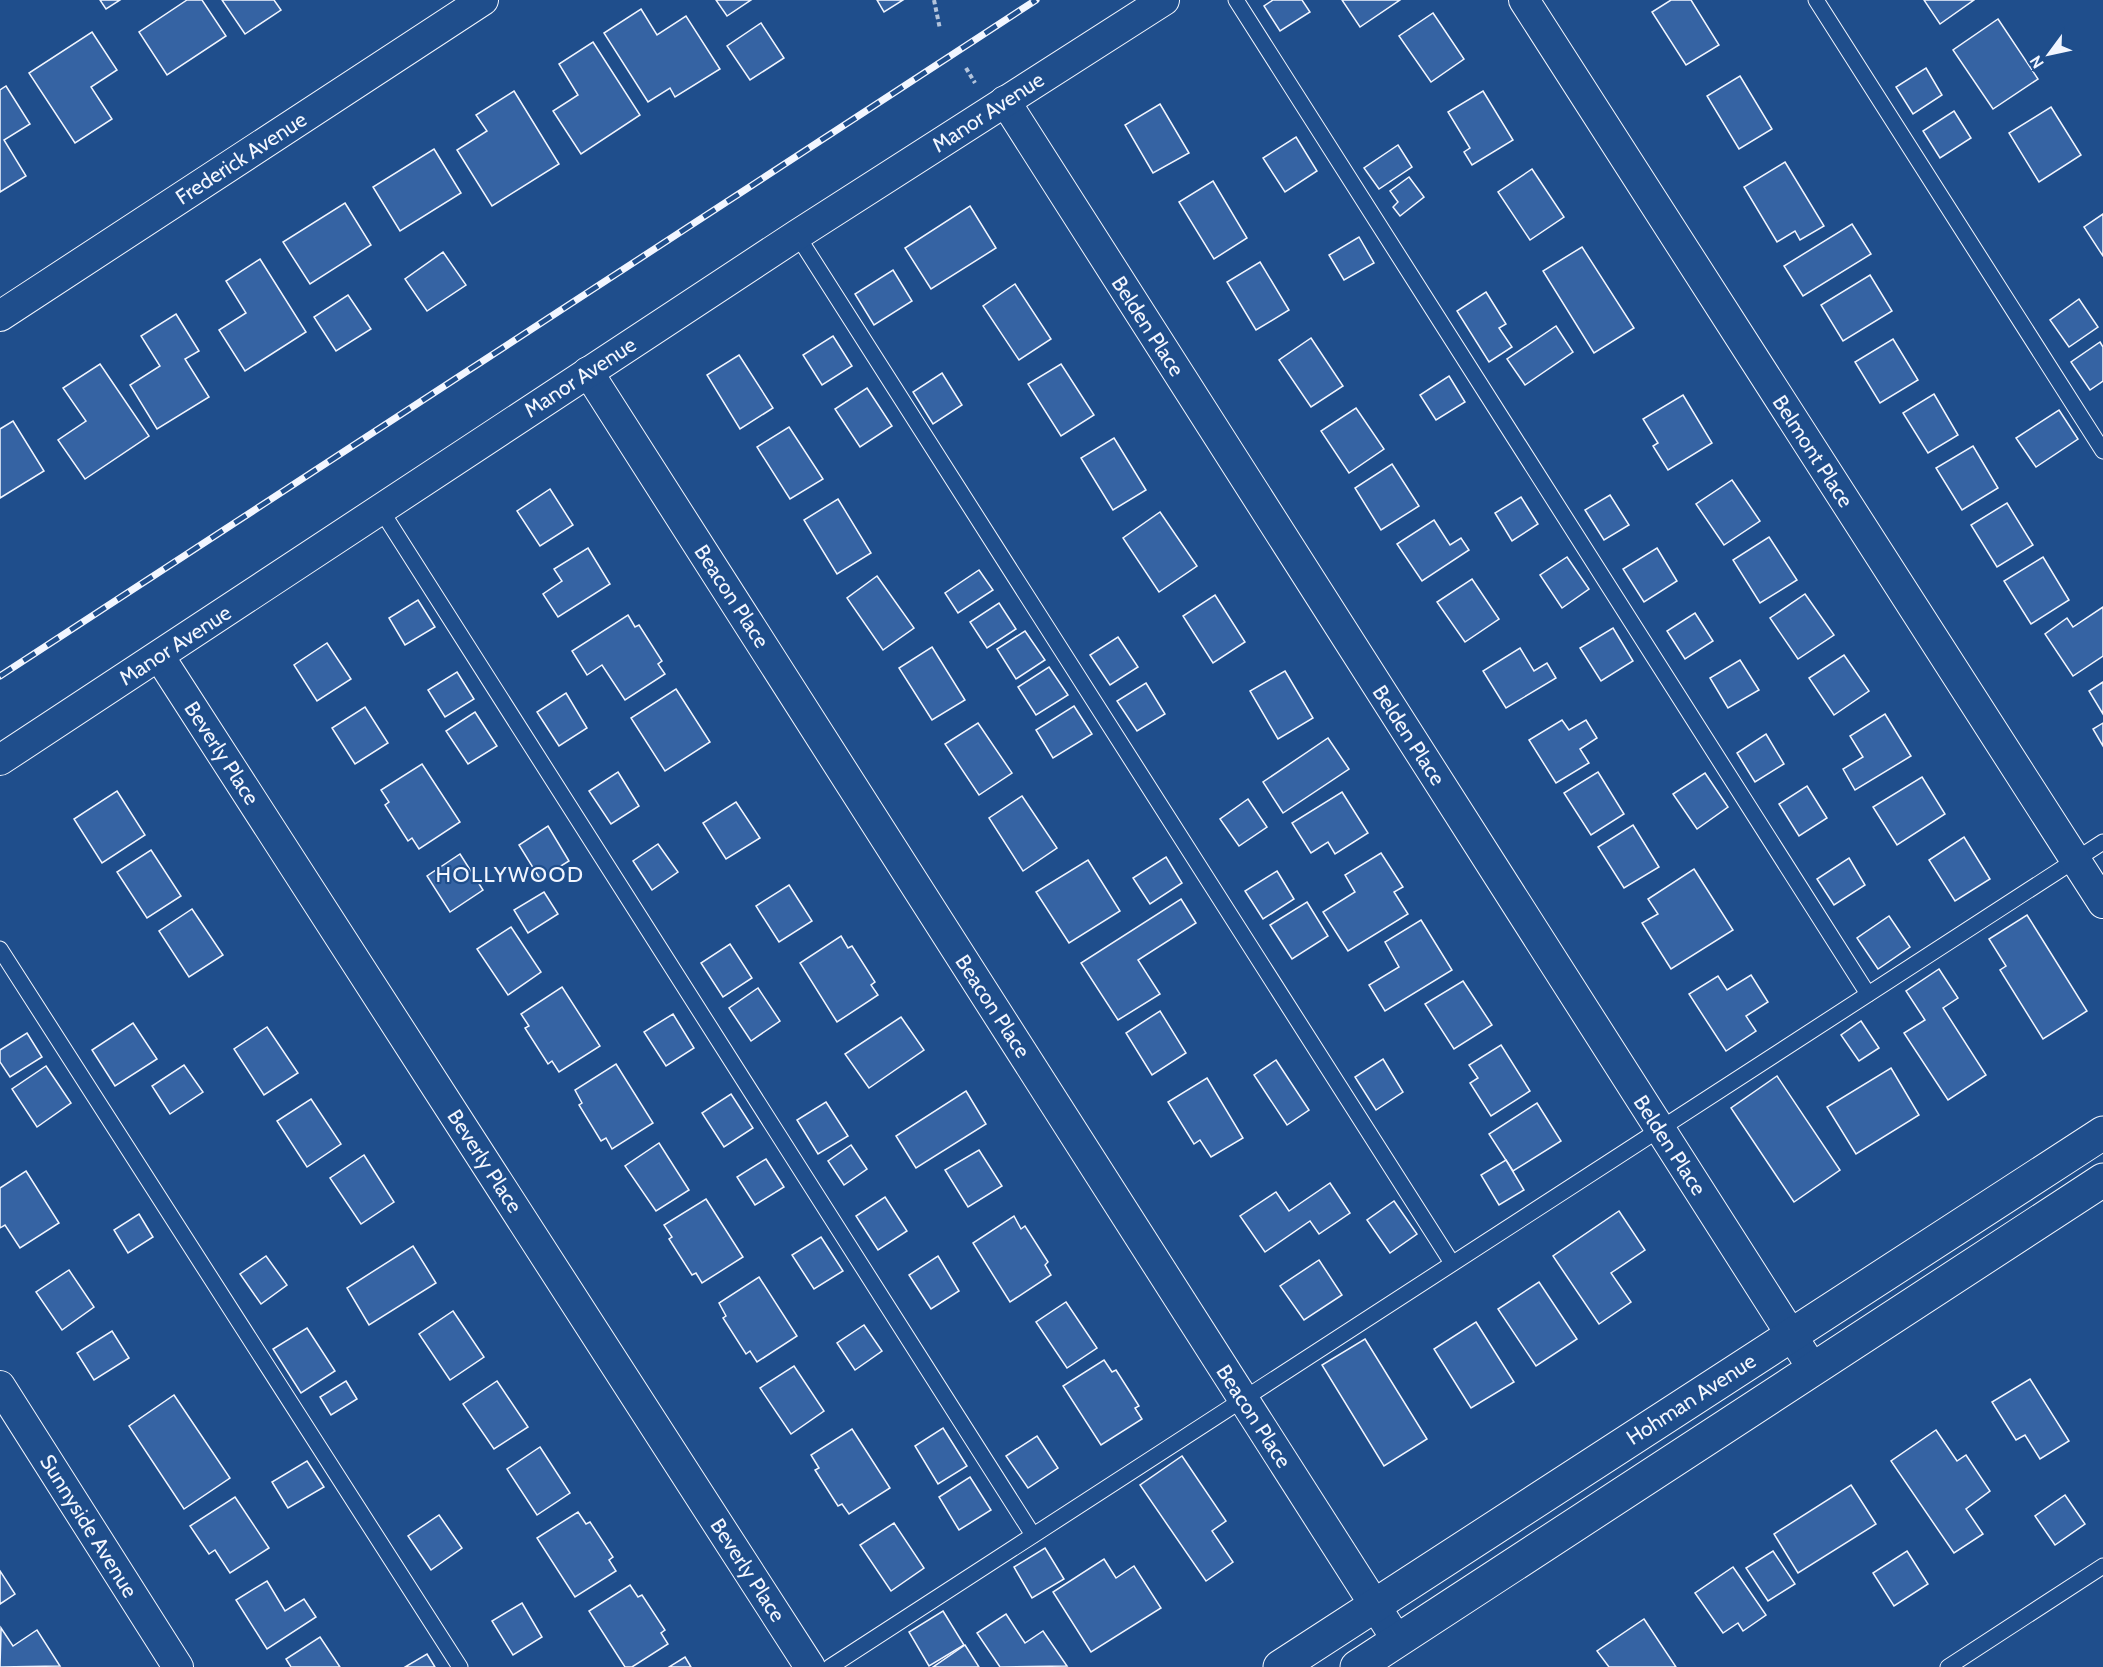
<svg xmlns="http://www.w3.org/2000/svg" width="2103" height="1667" font-family="Cabin,sans-serif">
	<rect width="100%" height="100%" fill="#1f4e8c"/>
	<g fill="#3563a3" stroke="#f2f6ff" stroke-width="1.5">
		<path d="M100 0H120L106 9Z"/>
		<path d="M187 0H202L226 36 167 75 139 32Z"/>
		<path d="M222 0H274L281 10 245 34Z"/>
		<path d="M716 0H751L727 16Z"/>
		<path d="M877 0H903L884 12Z"/>
		<path d="M1273 0H1302L1310 12 1280 31 1264 6Z"/>
		<path d="M1342 0H1400L1360 27Z"/>
		<path d="M1671 0H1691L1719 45 1686 65 1652 12Z"/>
		<path d="M1924 0H1974L1940 24Z"/>
		<path d="M641 9 657 35 686 16 720 69 675 97 670 88 648 102 604 33Z"/>
		<path d="M1433 13 1464 59 1431 82 1399 36Z"/>
		<path d="M1998 19 2038 79 1993 109 1953 50Z"/>
		<path d="M761 23 784 58 750 80 727 46Z"/>
		<path d="M92 32 117 70 91 87 112 119 75 143 29 73Z"/>
		<path d="M593 42 640 115 581 154 553 111 578 95 559 64Z"/>
		<path d="M1926 68 1942 95 1913 114 1896 87Z"/>
		<path d="M1740 76 1772 129 1739 149 1707 96Z"/>
		<path d="M6 86 30 124 4 140 26 176 0 192V90Z"/>
		<path d="M514 91 559 164 492 206 457 150 487 131 476 115Z"/>
		<path d="M1483 91 1513 140 1472 165 1464 152 1470 148 1448 112Z"/>
		<path d="M1160 104 1189 153 1153 173 1125 125Z"/>
		<path d="M2051 107 2081 155 2039 182 2009 133Z"/>
		<path d="M1954 111 1971 138 1940 158 1923 131Z"/>
		<path d="M1296 137 1317 171 1285 192 1263 158Z"/>
		<path d="M1398 145 1412 167 1379 189 1364 168Z"/>
		<path d="M434 149 461 193 400 231 373 187Z"/>
		<path d="M1785 162 1824 226 1800 240 1795 231 1777 242 1744 187Z"/>
		<path d="M1532 169 1564 217 1530 240 1498 192Z"/>
		<path d="M1409 177 1424 197 1400 216 1393 207 1398 202 1390 191Z"/>
		<path d="M1213 181 1247 238 1214 259 1179 202Z"/>
		<path d="M345 203 371 245 310 284 283 242Z"/>
		<path d="M970 206 996 248 931 289 905 248Z"/>
		<path d="M2103 214V256L2084 227Z"/>
		<path d="M1852 224 1871 254 1803 296 1784 266Z"/>
		<path d="M1359 237 1374 263 1344 280 1329 255Z"/>
		<path d="M1582 247 1634 328 1594 353 1543 271Z"/>
		<path d="M443 252 466 285 427 311 405 279Z"/>
		<path d="M260 259 306 332 245 371 219 330 246 313 226 281Z"/>
		<path d="M1260 262 1289 310 1256 330 1227 282Z"/>
		<path d="M893 270 912 301 874 325 855 294Z"/>
		<path d="M1870 275 1892 311 1843 341 1821 305Z"/>
		<path d="M1015 284 1051 339 1019 360 983 306Z"/>
		<path d="M1486 292 1506 324 1499 328 1512 347 1489 362 1457 311Z"/>
		<path d="M348 295 371 329 336 351 314 317Z"/>
		<path d="M2079 299 2098 327 2069 347 2050 320Z"/>
		<path d="M176 314 199 351 185 359 209 397 157 429 130 385 160 366 141 336Z"/>
		<path d="M1556 326 1573 352 1525 385 1507 359Z"/>
		<path d="M833 336 852 366 822 385 803 355Z"/>
		<path d="M1311 338 1343 386 1311 407 1279 360Z"/>
		<path d="M1893 339 1918 380 1880 403 1855 362Z"/>
		<path d="M2100 342 2103 347V381L2090 390 2071 362Z"/>
		<path d="M739 355 773 408 740 429 707 375Z"/>
		<path d="M100 364 149 436 85 479 58 440 86 421 63 388Z"/>
		<path d="M1061 364 1094 415 1061 436 1028 384Z"/>
		<path d="M942 373 962 405 933 424 913 392Z"/>
		<path d="M1449 376 1465 402 1436 420 1420 395Z"/>
		<path d="M867 388 892 426 860 447 835 409Z"/>
		<path d="M1934 394 1958 435 1928 453 1903 413Z"/>
		<path d="M1683 395 1712 443 1668 470 1653 446 1658 443 1643 419Z"/>
		<path d="M1356 408 1384 449 1349 473 1321 431Z"/>
		<path d="M2059 410 2078 439 2036 467 2016 438Z"/>
		<path d="M13 421 44 471 0 498V429Z"/>
		<path d="M789 427 823 479 790 499 757 447Z"/>
		<path d="M1114 438 1146 490 1113 510 1081 458Z"/>
		<path d="M1973 446 1998 488 1962 510 1936 468Z"/>
		<path d="M1392 464 1419 506 1381 530 1355 488Z"/>
		<path d="M1732 480 1760 521 1724 545 1696 504Z"/>
		<path d="M550 489 573 525 540 546 517 511Z"/>
		<path d="M1610 495 1629 525 1604 540 1585 510Z"/>
		<path d="M1521 497 1538 524 1512 541 1495 513Z"/>
		<path d="M838 499 871 553 837 574 804 520Z"/>
		<path d="M2007 503 2033 545 1997 567 1971 525Z"/>
		<path d="M1160 512 1197 566 1159 592 1123 538Z"/>
		<path d="M1434 520 1450 545 1461 538 1469 550 1422 581 1397 544Z"/>
		<path d="M1769 537 1797 580 1760 603 1733 560Z"/>
		<path d="M588 548 610 584 558 617 543 594 562 581 554 569Z"/>
		<path d="M1657 548 1677 581 1644 602 1623 569Z"/>
		<path d="M1567 557 1589 589 1562 608 1540 575Z"/>
		<path d="M2043 557 2069 600 2031 624 2004 581Z"/>
		<path d="M979 570 993 590 958 613 945 593Z"/>
		<path d="M877 576 914 628 883 650 847 598Z"/>
		<path d="M1472 579 1499 619 1465 642 1437 602Z"/>
		<path d="M1805 594 1834 635 1798 659 1770 618Z"/>
		<path d="M1215 595 1245 642 1213 663 1183 616Z"/>
		<path d="M418 600 435 627 405 645 389 618Z"/>
		<path d="M999 603 1016 629 987 648 970 622Z"/>
		<path d="M2103 607V656L2073 676 2045 634 2067 618 2073 627Z"/>
		<path d="M1695 613 1713 641 1685 659 1667 631Z"/>
		<path d="M628 615 635 627 639 625 662 661 658 664 665 674 625 700 602 665 587 675 572 651Z"/>
		<path d="M1613 628 1633 661 1601 681 1580 648Z"/>
		<path d="M1025 631 1045 660 1016 679 997 649Z"/>
		<path d="M1118 637 1138 667 1110 685 1090 655Z"/>
		<path d="M327 643 351 679 317 701 294 665Z"/>
		<path d="M932 647 965 700 932 720 899 668Z"/>
		<path d="M1520 648 1534 671 1547 663 1556 678 1506 708 1483 671Z"/>
		<path d="M1844 655 1869 691 1834 715 1809 678Z"/>
		<path d="M1740 660 1759 690 1728 708 1710 678Z"/>
		<path d="M1049 667 1068 695 1036 715 1018 687Z"/>
		<path d="M1285 671 1313 718 1278 739 1250 691Z"/>
		<path d="M457 672 474 699 445 717 428 690Z"/>
		<path d="M2103 682V714L2089 691Z"/>
		<path d="M1146 683 1165 714 1137 731 1117 701Z"/>
		<path d="M676 689 710 742 665 771 631 718Z"/>
		<path d="M566 693 587 728 559 746 537 712Z"/>
		<path d="M1074 706 1092 734 1053 758 1036 730Z"/>
		<path d="M365 707 388 743 355 764 332 728Z"/>
		<path d="M475 712 497 746 468 764 446 731Z"/>
		<path d="M1885 714 1911 756 1855 790 1843 769 1863 757 1850 736Z"/>
		<path d="M1562 720 1569 730 1586 720 1597 738 1580 749 1589 763 1556 783 1529 740Z"/>
		<path d="M978 723 1012 773 979 795 945 744Z"/>
		<path d="M2103 723V746L2093 729Z"/>
		<path d="M1766 734 1784 764 1755 782 1737 753Z"/>
		<path d="M1328 738 1349 769 1283 813 1263 782Z"/>
		<path d="M422 764 460 822 419 849 412 838 408 841 385 805 389 802 381 790Z"/>
		<path d="M618 772 639 806 611 824 589 791Z"/>
		<path d="M1598 772 1624 814 1591 835 1564 793Z"/>
		<path d="M1705 773 1728 807 1697 829 1673 794Z"/>
		<path d="M1922 777 1945 814 1897 845 1873 807Z"/>
		<path d="M1807 786 1827 818 1799 836 1779 804Z"/>
		<path d="M117 791 145 835 102 863 74 819Z"/>
		<path d="M1342 792 1368 833 1335 854 1328 842 1311 853 1292 823Z"/>
		<path d="M1022 796 1057 848 1023 871 989 818Z"/>
		<path d="M1248 799 1267 827 1239 846 1220 819Z"/>
		<path d="M736 802 760 838 726 859 703 823Z"/>
		<path d="M1633 825 1659 867 1624 888 1598 847Z"/>
		<path d="M548 826 569 861 540 879 519 845Z"/>
		<path d="M1964 837 1990 879 1955 901 1929 860Z"/>
		<path d="M658 844 678 872 652 890 633 861Z"/>
		<path d="M151 850 181 896 147 918 117 872Z"/>
		<path d="M1381 853 1403 887 1394 892 1408 914 1348 951 1323 912 1355 892 1345 875Z"/>
		<path d="M460 854 483 890 450 912 427 876Z"/>
		<path d="M1166 857 1182 883 1150 904 1133 878Z"/>
		<path d="M1849 858 1865 885 1834 905 1817 879Z"/>
		<path d="M1088 860 1120 911 1069 943 1036 892Z"/>
		<path d="M1694 869 1733 930 1671 969 1642 923 1658 914 1648 899Z"/>
		<path d="M1277 871 1294 899 1263 919 1245 891Z"/>
		<path d="M789 885 812 921 779 942 756 906Z"/>
		<path d="M544 892 558 914 528 933 514 910Z"/>
		<path d="M1181 899 1196 923 1138 960 1160 994 1118 1020 1081 963Z"/>
		<path d="M1307 902 1328 936 1292 959 1270 925Z"/>
		<path d="M192 909 223 955 189 977 159 931Z"/>
		<path d="M2027 915 2087 1011 2043 1039 2000 970 2006 966 1989 939Z"/>
		<path d="M1889 916 1910 947 1878 969 1857 938Z"/>
		<path d="M1421 920 1452 970 1385 1011 1369 985 1399 967 1385 942Z"/>
		<path d="M511 927 541 972 508 995 477 949Z"/>
		<path d="M841 936 848 948 852 946 875 982 871 985 878 995 837 1022 800 963Z"/>
		<path d="M730 944 752 978 723 997 701 963Z"/>
		<path d="M1939 969 1958 998 1943 1008 1986 1075 1948 1100 1904 1033 1925 1020 1906 991Z"/>
		<path d="M1751 975 1768 1002 1746 1016 1756 1031 1726 1051 1689 994 1718 976 1727 990Z"/>
		<path d="M1463 981 1492 1025 1454 1049 1425 1004Z"/>
		<path d="M562 987 600 1046 559 1072 552 1061 548 1064 525 1028 529 1026 521 1014Z"/>
		<path d="M758 988 780 1021 751 1041 729 1008Z"/>
		<path d="M1160 1011 1186 1053 1152 1075 1126 1033Z"/>
		<path d="M673 1014 694 1048 666 1066 644 1032Z"/>
		<path d="M901 1017 924 1050 869 1088 845 1054Z"/>
		<path d="M1861 1021 1879 1048 1859 1061 1841 1035Z"/>
		<path d="M133 1023 157 1059 115 1086 92 1050Z"/>
		<path d="M267 1027 298 1073 264 1095 234 1049Z"/>
		<path d="M27 1033 42 1057 10 1077 0 1062V1050Z"/>
		<path d="M1501 1045 1530 1091 1491 1116 1470 1083 1478 1078 1469 1065Z"/>
		<path d="M1383 1059 1403 1092 1376 1110 1355 1077Z"/>
		<path d="M1276 1060 1309 1110 1287 1125 1254 1075Z"/>
		<path d="M616 1064 653 1123 612 1149 606 1138 601 1141 579 1105 582 1103 575 1090Z"/>
		<path d="M184 1065 203 1092 170 1114 152 1086Z"/>
		<path d="M46 1066 71 1103 37 1127 12 1089Z"/>
		<path d="M1891 1068 1919 1115 1856 1154 1827 1107Z"/>
		<path d="M1777 1076 1840 1170 1794 1202 1731 1108Z"/>
		<path d="M1207 1078 1243 1138 1211 1157 1200 1140 1194 1144 1168 1102Z"/>
		<path d="M966 1091 986 1124 916 1168 896 1136Z"/>
		<path d="M731 1094 753 1128 724 1147 702 1113Z"/>
		<path d="M311 1099 341 1144 307 1167 277 1121Z"/>
		<path d="M826 1102 848 1136 818 1154 797 1120Z"/>
		<path d="M1537 1103 1561 1141 1513 1171 1489 1134Z"/>
		<path d="M659 1143 689 1190 656 1211 625 1166Z"/>
		<path d="M851 1145 867 1169 844 1185 828 1161Z"/>
		<path d="M979 1150 1002 1186 968 1207 945 1170Z"/>
		<path d="M364 1155 394 1202 361 1224 330 1178Z"/>
		<path d="M766 1159 784 1187 755 1205 737 1177Z"/>
		<path d="M1506 1160 1524 1190 1499 1205 1481 1175Z"/>
		<path d="M26 1171 59 1223 20 1248 5 1225 0 1228V1188Z"/>
		<path d="M1330 1183 1350 1213 1319 1234 1310 1221 1265 1252 1240 1216 1276 1192 1289 1211Z"/>
		<path d="M885 1197 907 1231 878 1250 856 1216Z"/>
		<path d="M706 1199 743 1257 702 1283 696 1273 692 1275 669 1239 672 1237 664 1225Z"/>
		<path d="M1394 1201 1417 1234 1390 1253 1367 1220Z"/>
		<path d="M1619 1211 1645 1250 1611 1273 1631 1302 1599 1324 1553 1256Z"/>
		<path d="M139 1214 153 1237 128 1253 114 1230Z"/>
		<path d="M1014 1216 1021 1229 1025 1226 1048 1262 1045 1265 1051 1275 1010 1302 973 1243Z"/>
		<path d="M821 1237 843 1271 814 1289 792 1255Z"/>
		<path d="M413 1246 436 1283 369 1325 347 1288Z"/>
		<path d="M266 1256 287 1285 261 1304 240 1274Z"/>
		<path d="M938 1256 959 1291 931 1309 909 1275Z"/>
		<path d="M1319 1260 1342 1295 1304 1320 1280 1286Z"/>
		<path d="M69 1270 94 1307 62 1330 36 1292Z"/>
		<path d="M759 1277 797 1336 757 1362 750 1351 746 1354 723 1318 726 1316 719 1303Z"/>
		<path d="M1539 1282 1577 1339 1536 1366 1498 1309Z"/>
		<path d="M1066 1302 1097 1348 1067 1368 1036 1322Z"/>
		<path d="M453 1311 484 1357 450 1380 419 1334Z"/>
		<path d="M1476 1322 1514 1382 1471 1408 1434 1349Z"/>
		<path d="M864 1325 882 1351 855 1370 837 1343Z"/>
		<path d="M307 1328 335 1371 301 1393 273 1349Z"/>
		<path d="M112 1331 129 1358 94 1380 77 1353Z"/>
		<path d="M1365 1339 1427 1439 1384 1466 1322 1365Z"/>
		<path d="M1104 1360 1112 1372 1116 1370 1139 1406 1135 1408 1142 1419 1101 1445 1063 1386Z"/>
		<path d="M794 1366 824 1411 791 1434 760 1388Z"/>
		<path d="M2030 1379 2069 1441 2040 1459 2025 1435 2016 1440 1992 1402Z"/>
		<path d="M346 1381 357 1399 331 1415 320 1397Z"/>
		<path d="M497 1381 528 1427 494 1449 463 1404Z"/>
		<path d="M174 1395 230 1478 184 1509 129 1426Z"/>
		<path d="M943 1428 967 1466 938 1484 915 1446Z"/>
		<path d="M852 1429 890 1488 849 1514 842 1504 838 1506 815 1470 819 1468 811 1455Z"/>
		<path d="M1936 1430 1957 1461 1966 1455 1990 1491 1966 1509 1983 1534 1954 1553 1891 1461Z"/>
		<path d="M1037 1436 1058 1468 1028 1488 1006 1456Z"/>
		<path d="M540 1447 570 1493 537 1515 507 1469Z"/>
		<path d="M1182 1456 1226 1521 1212 1531 1233 1562 1206 1581 1140 1485Z"/>
		<path d="M307 1461 324 1487 288 1508 272 1482Z"/>
		<path d="M970 1477 991 1510 959 1530 939 1497Z"/>
		<path d="M1851 1485 1876 1524 1798 1573 1774 1534Z"/>
		<path d="M2065 1495 2085 1524 2055 1545 2035 1516Z"/>
		<path d="M235 1497 269 1548 230 1573 215 1550 209 1554 190 1526Z"/>
		<path d="M578 1512 586 1524 590 1522 613 1557 609 1560 616 1571 575 1597 537 1538Z"/>
		<path d="M439 1515 462 1548 431 1570 408 1536Z"/>
		<path d="M894 1523 924 1568 891 1591 860 1545Z"/>
		<path d="M1045 1548 1064 1579 1032 1598 1014 1567Z"/>
		<path d="M1773 1551 1795 1584 1768 1601 1746 1568Z"/>
		<path d="M1907 1551 1928 1584 1894 1606 1873 1573Z"/>
		<path d="M1104 1559 1116 1578 1134 1566 1161 1608 1091 1652 1053 1592Z"/>
		<path d="M1733 1567 1766 1615 1743 1631 1738 1623 1723 1633 1695 1593Z"/>
		<path d="M0 1571 15 1594 0 1604Z"/>
		<path d="M267 1581 285 1611 304 1599 316 1617 267 1649 236 1600Z"/>
		<path d="M630 1585 638 1597 642 1595 665 1630 661 1633 668 1644 632 1667H625L589 1611Z"/>
		<path d="M522 1603 542 1637 513 1655 492 1621Z"/>
		<path d="M943 1611 964 1645 929 1666 909 1632Z"/>
		<path d="M1006 1614 1025 1643 1043 1631 1067 1666 1000 1667 977 1633Z"/>
		<path d="M1644 1619 1676 1667H1609L1597 1651Z"/>
		<path d="M1 1628 13 1646 37 1630 60 1666 0 1667Z"/>
		<path d="M320 1637 340 1667H291L286 1659Z"/>
		<path d="M965 1645 979 1667H933Z"/>
		<path d="M427 1654 435 1667H405Z"/>
		<path d="M685 1657 691 1667H669Z"/>
	</g>
	<g fill="none" stroke-linecap="round" stroke-linejoin="round">
		<defs>
			<g id="lane">
				<path d="M1236 0 1868 994"/>
				<path d="M1816 0 2103 451"/>
				<path d="M797 235 1452 1263"/>
				<path d="M381 510 1033 1535"/>
				<path d="M0 949 460 1667"/>
				<path d="M830 1667 2103 842"/>
				<path d="M1948 1667 2103 1566"/>
			</g>
			<g id="street">
				<path d="M1524 0 2103 903"/>
				<path d="M1005 101 1813 1369"/>
				<path d="M0 316 483 0"/>
				<path d="M588 372 1397 1640"/>
				<path d="M159 656 810 1667"/>
				<path d="M0 760 797 235 1164 0"/>
				<path d="M0 1386 178 1667"/>
			</g>
			<g id="secondary">
				<path d="M1280 1667 2103 1133"/>
				<path d="M1357 1667 2103 1180"/>
			</g>
		</defs>
		<use href="#lane" stroke="#f2f6ff" stroke-width="17"/>
		<use href="#street" stroke="#f2f6ff" stroke-width="32"/>
		<use href="#secondary" stroke="#f2f6ff" stroke-width="35"/>
		<g stroke="#b3c4dc" stroke-width="4" stroke-dasharray="4.5 3" stroke-linecap="butt">
			<path d="M934 0 940 29"/>
			<path d="M966 68 975 83"/>
		</g>
		<use href="#lane" stroke="#1f4e8c" stroke-width="15"/>
		<use href="#street" stroke="#1f4e8c" stroke-width="30"/>
		<use href="#secondary" stroke="#1f4e8c" stroke-width="33"/>
		<defs>
			<path id="rail" d="M0 676 1036 0"/>
		</defs>
		<use href="#rail" stroke="#f2f6ff" stroke-width="7"/>
		<use href="#rail" stroke="#1f4e8c" stroke-width="4.5" stroke-dasharray="14" stroke-linecap="butt"/>
	</g>
	<g text-anchor="middle" dominant-baseline="central" stroke-width="4.5" stroke-linejoin="round" paint-order="stroke">
		<g font-size="21" fill="#f2f6ff" stroke="#1f4e8c">
			<text transform="translate(988 112) rotate(-33)">Manor Avenue</text>
			<text transform="translate(241 158) rotate(-33)">Frederick Avenue</text>
			<text transform="translate(1148 326) rotate(57)">Belden Place</text>
			<text transform="translate(580 377) rotate(-33)">Manor Avenue</text>
			<text transform="translate(1813 451) rotate(57)">Belmont Place</text>
			<text transform="translate(732 596) rotate(57)">Beacon Place</text>
			<text transform="translate(175 645) rotate(-33)">Manor Avenue</text>
			<text transform="translate(1409 735) rotate(57)">Belden Place</text>
			<text transform="translate(222 753) rotate(57)">Beverly Place</text>
			<text transform="translate(993 1006) rotate(57)">Beacon Place</text>
			<text transform="translate(1670 1145) rotate(57)">Belden Place</text>
			<text transform="translate(485 1161) rotate(57)">Beverly Place</text>
			<text transform="translate(1691 1399) rotate(-33)">Hohman Avenue</text>
			<text transform="translate(1254 1416) rotate(57)">Beacon Place</text>
			<text transform="translate(89 1526) rotate(58)">Sunnyside Avenue</text>
			<text transform="translate(748 1570) rotate(57)">Beverly Place</text>
		</g>
		<g font-size="22" letter-spacing="1.5" fill="#f2f6ff" stroke="#1f4e8c">
			<text x="510" y="874">HOLLYWOOD</text>
		</g>
	</g>
	<g transform="translate(2049 54) rotate(237)" stroke="#1f4e8c" stroke-width="4.5" paint-order="stroke">
	<path d="M0-4.5L10 22L0 15L-10 22Z" fill="#f2f6ff"/>
	<text y="-9" font-size="16" font-weight="bold" text-anchor="middle" fill="#f2f6ff">N</text>
	</g>
</svg>
